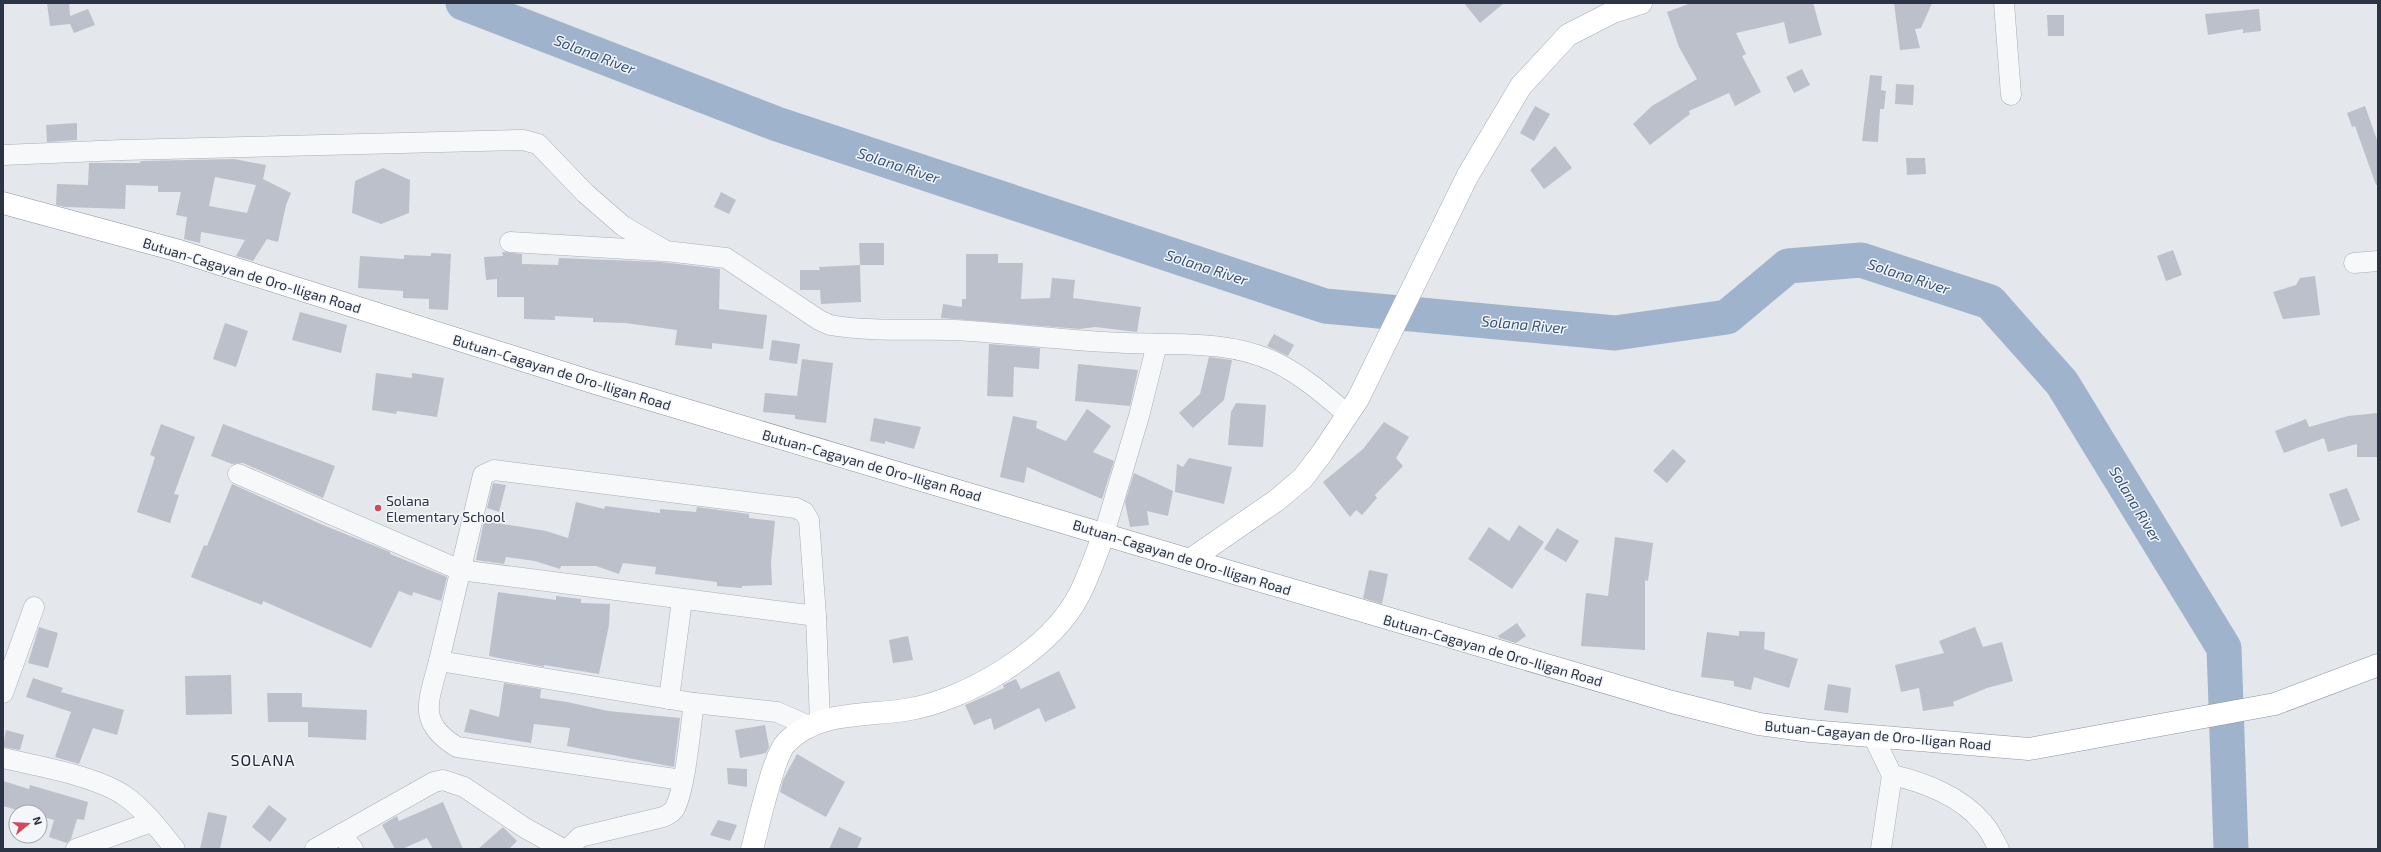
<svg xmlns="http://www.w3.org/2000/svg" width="2381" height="852" font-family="'Exo 2',sans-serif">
	<rect width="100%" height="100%" fill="#e4e7ec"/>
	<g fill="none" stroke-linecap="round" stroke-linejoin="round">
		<path stroke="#9fb4cc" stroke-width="35" d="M463 3 777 124 1325 306 1615 333 1727 317 1788 266 1861 260 1990 302 2062 383 2224 648 2231 849"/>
	</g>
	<g fill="#bbc0ca" fill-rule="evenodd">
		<path d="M47 3H69L70 16 88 9 95 25 74 33 70 24 50 26Z"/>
		<path d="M1464 3H1504L1480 23Z"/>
		<path d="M1691 3H1813L1822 35 1789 44 1784 22 1736 33 1746 54 1742 56 1761 92 1735 106 1729 93 1689 111 1690 114 1650 145 1633 124 1652 106 1697 79 1679 47 1667 12Z"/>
		<path d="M1894 3H1932L1921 28 1915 29 1920 48 1900 50Z"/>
		<path d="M2259 9 2261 31 2243 33V29L2208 35 2205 14Z"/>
		<path d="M2047 15H2064V36H2048Z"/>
		<path d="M1802 69 1810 85 1794 93 1786 77Z"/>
		<path d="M1870 75 1882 76 1881 90 1886 91 1884 109H1880L1878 142 1862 141Z"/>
		<path d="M1896 84 1914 85 1913 105 1895 104Z"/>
		<path d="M1535 106 1550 114 1534 141 1520 133Z"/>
		<path d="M2365 106 2378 143V184L2376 185 2355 126 2352 127 2347 113Z"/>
		<path d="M77 123V140L47 142 46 125Z"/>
		<path d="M1555 146 1572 168 1544 189 1530 170Z"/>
		<path d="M1906 158H1925L1926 174 1907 175Z"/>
		<path d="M234 159 266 165 263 179 291 193 286 205 278 242 267 239 253 261 236 256 245 240 201 232 200 243 184 239 187 217 176 215 181 192H158V186L126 185 125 209 65 207 56 205 57 184 88 185 89 163H140L141 161ZM215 177 256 185 247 213 209 206Z"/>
		<path d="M383 168 410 180 409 213 381 224 352 213 355 181Z"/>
		<path d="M721 192 736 200 729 214 714 207Z"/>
		<path d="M859 243H884V265H860Z"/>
		<path d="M2173 250 2182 275 2166 281 2157 256Z"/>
		<path d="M502 252 522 254V264L558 265 559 258 661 262 720 269 719 309 767 315 763 349 712 343V349L675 345 677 330 625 323 593 322V318L555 316V320L524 319V297H497V279L486 280 484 257 503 256Z"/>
		<path d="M431 253 451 254 448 310 429 309V299L403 298V291L358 288 360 256 404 259V255L431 256Z"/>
		<path d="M966 254H998V263H1023L1021 299 1050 298 1052 278 1075 280 1073 298 1141 307 1137 332 1095 327 1080 329 941 318 943 304 962 307V299H966Z"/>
		<path d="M860 265 861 302 821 304 820 290H800V270H820L819 267Z"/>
		<path d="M2315 276 2320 315 2283 319 2273 292 2296 285 2300 278Z"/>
		<path d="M300 312 347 325 341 353 292 340Z"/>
		<path d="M225 323 248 331 236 367 213 359Z"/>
		<path d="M1274 334 1294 345 1288 356 1267 346Z"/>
		<path d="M772 340 800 344 797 364 769 360Z"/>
		<path d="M989 344 1040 348 1039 369 1014 367 1013 397 987 396Z"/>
		<path d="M1209 357 1232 360 1224 400 1193 428 1179 413 1200 394Z"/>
		<path d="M802 359 833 363 826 423 795 419V415L763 412 765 393 797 396Z"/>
		<path d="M1078 364 1138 370 1130 406 1075 401Z"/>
		<path d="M376 373 412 378V373L444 378 437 417 397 411 396 414 372 410Z"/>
		<path d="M1236 403 1266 405 1263 447 1228 445 1231 412Z"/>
		<path d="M1087 409 1111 426 1093 452 1114 461 1102 499 1027 467 1024 483 1000 477 1013 416 1037 421 1036 428 1066 441Z"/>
		<path d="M2378 413V457H2357V444L2328 452 2324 438 2284 453 2275 431 2306 419 2309 427 2348 416Z"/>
		<path d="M874 418 921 427 914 449 885 441V444L870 441Z"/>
		<path d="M1384 422 1409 437 1396 458 1403 466 1375 495 1377 498 1362 515 1356 510 1350 517 1323 482 1363 449Z"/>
		<path d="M161 424 195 437 174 494 179 495 170 523 137 512 155 457 150 455Z"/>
		<path d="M223 424 335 466 323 498 243 463 232 464 211 456Z"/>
		<path d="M1673 449 1686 461 1667 483 1653 471Z"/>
		<path d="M1189 458 1232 467 1224 504 1175 492 1177 464 1183 467Z"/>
		<path d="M1134 473 1173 491 1168 516 1147 511 1149 525 1130 527 1125 502Z"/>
		<path d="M493 483 506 485 499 512 487 508Z"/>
		<path d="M232 484 323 525 390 552V554L447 577 441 601 413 592 412 596 399 591 371 648 263 601 262 605 191 577 204 545 207 546Z"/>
		<path d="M2347 488 2360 520 2341 527 2329 494Z"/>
		<path d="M576 502 604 509 605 506 660 513V509L696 512 697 507 749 514V518L775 521 771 562 772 585 742 586V588L717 586V582L655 574 656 567 623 563 619 574 596 566H561L560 569 535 561 506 557 504 564 476 560 484 521 546 531 568 538Z"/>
		<path d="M1519 525 1544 542 1512 589 1468 559 1489 527 1509 541Z"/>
		<path d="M1557 528 1579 541 1566 562 1544 549Z"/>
		<path d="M1615 537 1653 543 1648 581 1645 580V650L1581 646 1586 593 1608 596Z"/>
		<path d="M1369 570 1388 574 1382 604 1363 598Z"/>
		<path d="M498 592 556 600V596L581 599V603L610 604 609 625 599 674 544 665V667L489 656Z"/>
		<path d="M1517 623 1526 636 1516 643 1500 638 1498 636Z"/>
		<path d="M39 627 58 633 48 668 28 663Z"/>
		<path d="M1975 627 1983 647 2002 642 2013 681 1987 688 1953 702 1954 706 1923 711 1919 688 1901 692 1895 665 1944 653 1939 641Z"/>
		<path d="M1739 631 1765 632 1764 649 1798 659 1789 688 1754 677 1751 690 1734 686V681L1701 677 1707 632 1739 636Z"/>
		<path d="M908 636 913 660 893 663 889 640Z"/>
		<path d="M1059 671 1076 708 1045 722 1039 708 994 730 991 718 974 725 965 705 1004 688 1003 685 1016 679 1021 689Z"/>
		<path d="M231 675 232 714 186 715 185 676Z"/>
		<path d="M33 678 63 688 61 692 124 710 117 735 93 728 79 764 55 757 71 712 26 697Z"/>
		<path d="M504 683 541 689 540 698 567 702 608 711 680 718 674 767 567 746 570 728 534 724 531 743 464 732 470 709 499 717Z"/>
		<path d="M1828 684 1851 688 1848 713 1824 710Z"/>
		<path d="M267 693H302V707L367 710 366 740 308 737V722H268Z"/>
		<path d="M765 725 769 747 766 753 740 758 735 730Z"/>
		<path d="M6 730 24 735 20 750 3 747Z"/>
		<path d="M797 754 845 782 826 817 780 792 783 780Z"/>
		<path d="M727 768 747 769V787L728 784Z"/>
		<path d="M3 781 29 789 30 785 88 802 84 820 77 819 71 839 67 843 49 837 54 820 40 816V812H24L3 806Z"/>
		<path d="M443 802 463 849H433L427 838 402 849H395L382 825 397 816 399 821Z"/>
		<path d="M269 805 287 819 270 842 252 827Z"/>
		<path d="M208 812 227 816 220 849H200Z"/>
		<path d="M718 820 737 825 730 841 710 835Z"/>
		<path d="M503 827 517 841 509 849H478Z"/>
		<path d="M839 827 862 838 857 849H829Z"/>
	</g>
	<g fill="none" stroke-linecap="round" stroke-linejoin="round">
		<defs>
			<g id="street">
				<path d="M2004 3 2011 95"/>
				<path d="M3 155 123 150 523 140 538 144 585 193 623 226 666 251 726 258 819 320 830 325C870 332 913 329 954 330 1011 333 1068 341 1126 343 1176 345 1228 340 1275 362 1302 375 1325 395 1348 415"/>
				<path d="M510 242 662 251"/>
				<path d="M2354 263 2378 261"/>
				<path d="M238 474 460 570 816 616"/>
				<path d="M1104 534 1139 416 1157 344"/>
				<path d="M439 661C429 701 416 722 457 747L682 780"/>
				<path d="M3 693 34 607"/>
				<path d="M669 699 682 600"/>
				<path d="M809 726 777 712 694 703 439 661 483 475 494 470 796 508 804 512 809 520 816 616 820 722"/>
				<path d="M1873 736 1892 775 1881 849"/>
				<path d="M3 758C37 766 97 776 125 796 145 810 160 831 175 849"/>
				<path d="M1892 775C1924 782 1962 797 1983 823 1990 830 1994 841 1999 849"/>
				<path d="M341 834 353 849"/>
				<path d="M76 849 151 822"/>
				<path d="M315 849 434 782 443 780 464 787 525 828 563 849"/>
				<path d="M568 849 580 837 663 817C668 815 672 813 675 808 686 786 690 729 694 703"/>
			</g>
			<g id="secondary">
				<path d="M1190 560 1277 500 1303 478 1322 453 1358 399 1468 175 1521 86 1568 35 1613 12 1641 3"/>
				<path d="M752 849C758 828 773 756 786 743 816 711 865 716 905 710 965 701 1050 651 1079 595 1089 576 1096 554 1104 534"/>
			</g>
			<path id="highway" d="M3 203 176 250 592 382 1190 560 1672 702 1759 724 1810 731 2029 749 2275 704 2378 665"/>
		</defs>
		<use href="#street" stroke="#a9aeb7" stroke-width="21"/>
		<use href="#secondary" stroke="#a9aeb7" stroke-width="23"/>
		<use href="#highway" stroke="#8b94a3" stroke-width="23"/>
		<use href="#street" stroke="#f7f8fa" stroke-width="20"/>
		<use href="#secondary" stroke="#fff" stroke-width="22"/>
		<use href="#highway" stroke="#fff" stroke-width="22"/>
	</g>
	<circle fill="#d1495b" stroke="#f4f6f9" stroke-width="1.5" cx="378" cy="508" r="4"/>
	<g text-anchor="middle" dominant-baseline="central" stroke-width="3" stroke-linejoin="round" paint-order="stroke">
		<g font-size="14" fill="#2b3445" stroke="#f4f6f9">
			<text transform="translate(252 275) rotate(17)">Butuan-Cagayan de Oro-Iligan Road</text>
			<text transform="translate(562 372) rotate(17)">Butuan-Cagayan de Oro-Iligan Road</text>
			<text transform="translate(872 465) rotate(16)">Butuan-Cagayan de Oro-Iligan Road</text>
			<text transform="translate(1182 557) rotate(17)">Butuan-Cagayan de Oro-Iligan Road</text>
			<text transform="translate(1493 650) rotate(16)">Butuan-Cagayan de Oro-Iligan Road</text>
			<text transform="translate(1878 735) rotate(5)">Butuan-Cagayan de Oro-Iligan Road</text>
		</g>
		<g font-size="14" fill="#2b3445" stroke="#f4f6f9" text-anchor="start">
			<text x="386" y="500">Solana<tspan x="386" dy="16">Elementary School</tspan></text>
		</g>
		<g font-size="15" font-style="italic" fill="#34527a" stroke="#f4f6f9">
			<text transform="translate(595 54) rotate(21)">Solana River</text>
			<text transform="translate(899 165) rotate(18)">Solana River</text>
			<text transform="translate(1207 267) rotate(18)">Solana River</text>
			<text transform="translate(1909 276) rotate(18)">Solana River</text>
			<text transform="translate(1524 324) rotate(5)">Solana River</text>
			<text transform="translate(2136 504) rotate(59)">Solana River</text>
		</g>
		<g font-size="16" letter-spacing="1" fill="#1d2536" stroke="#f4f6f9">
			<text x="263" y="759">SOLANA</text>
		</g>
	</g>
	<rect width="2381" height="852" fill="none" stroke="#2b3445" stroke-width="8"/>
	<g transform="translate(28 824) rotate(72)"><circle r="19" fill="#f4f6f9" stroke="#a4a8b1"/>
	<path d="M0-3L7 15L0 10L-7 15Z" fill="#d1495b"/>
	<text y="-6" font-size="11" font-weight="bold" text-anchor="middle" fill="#2b3445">N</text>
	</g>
</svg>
